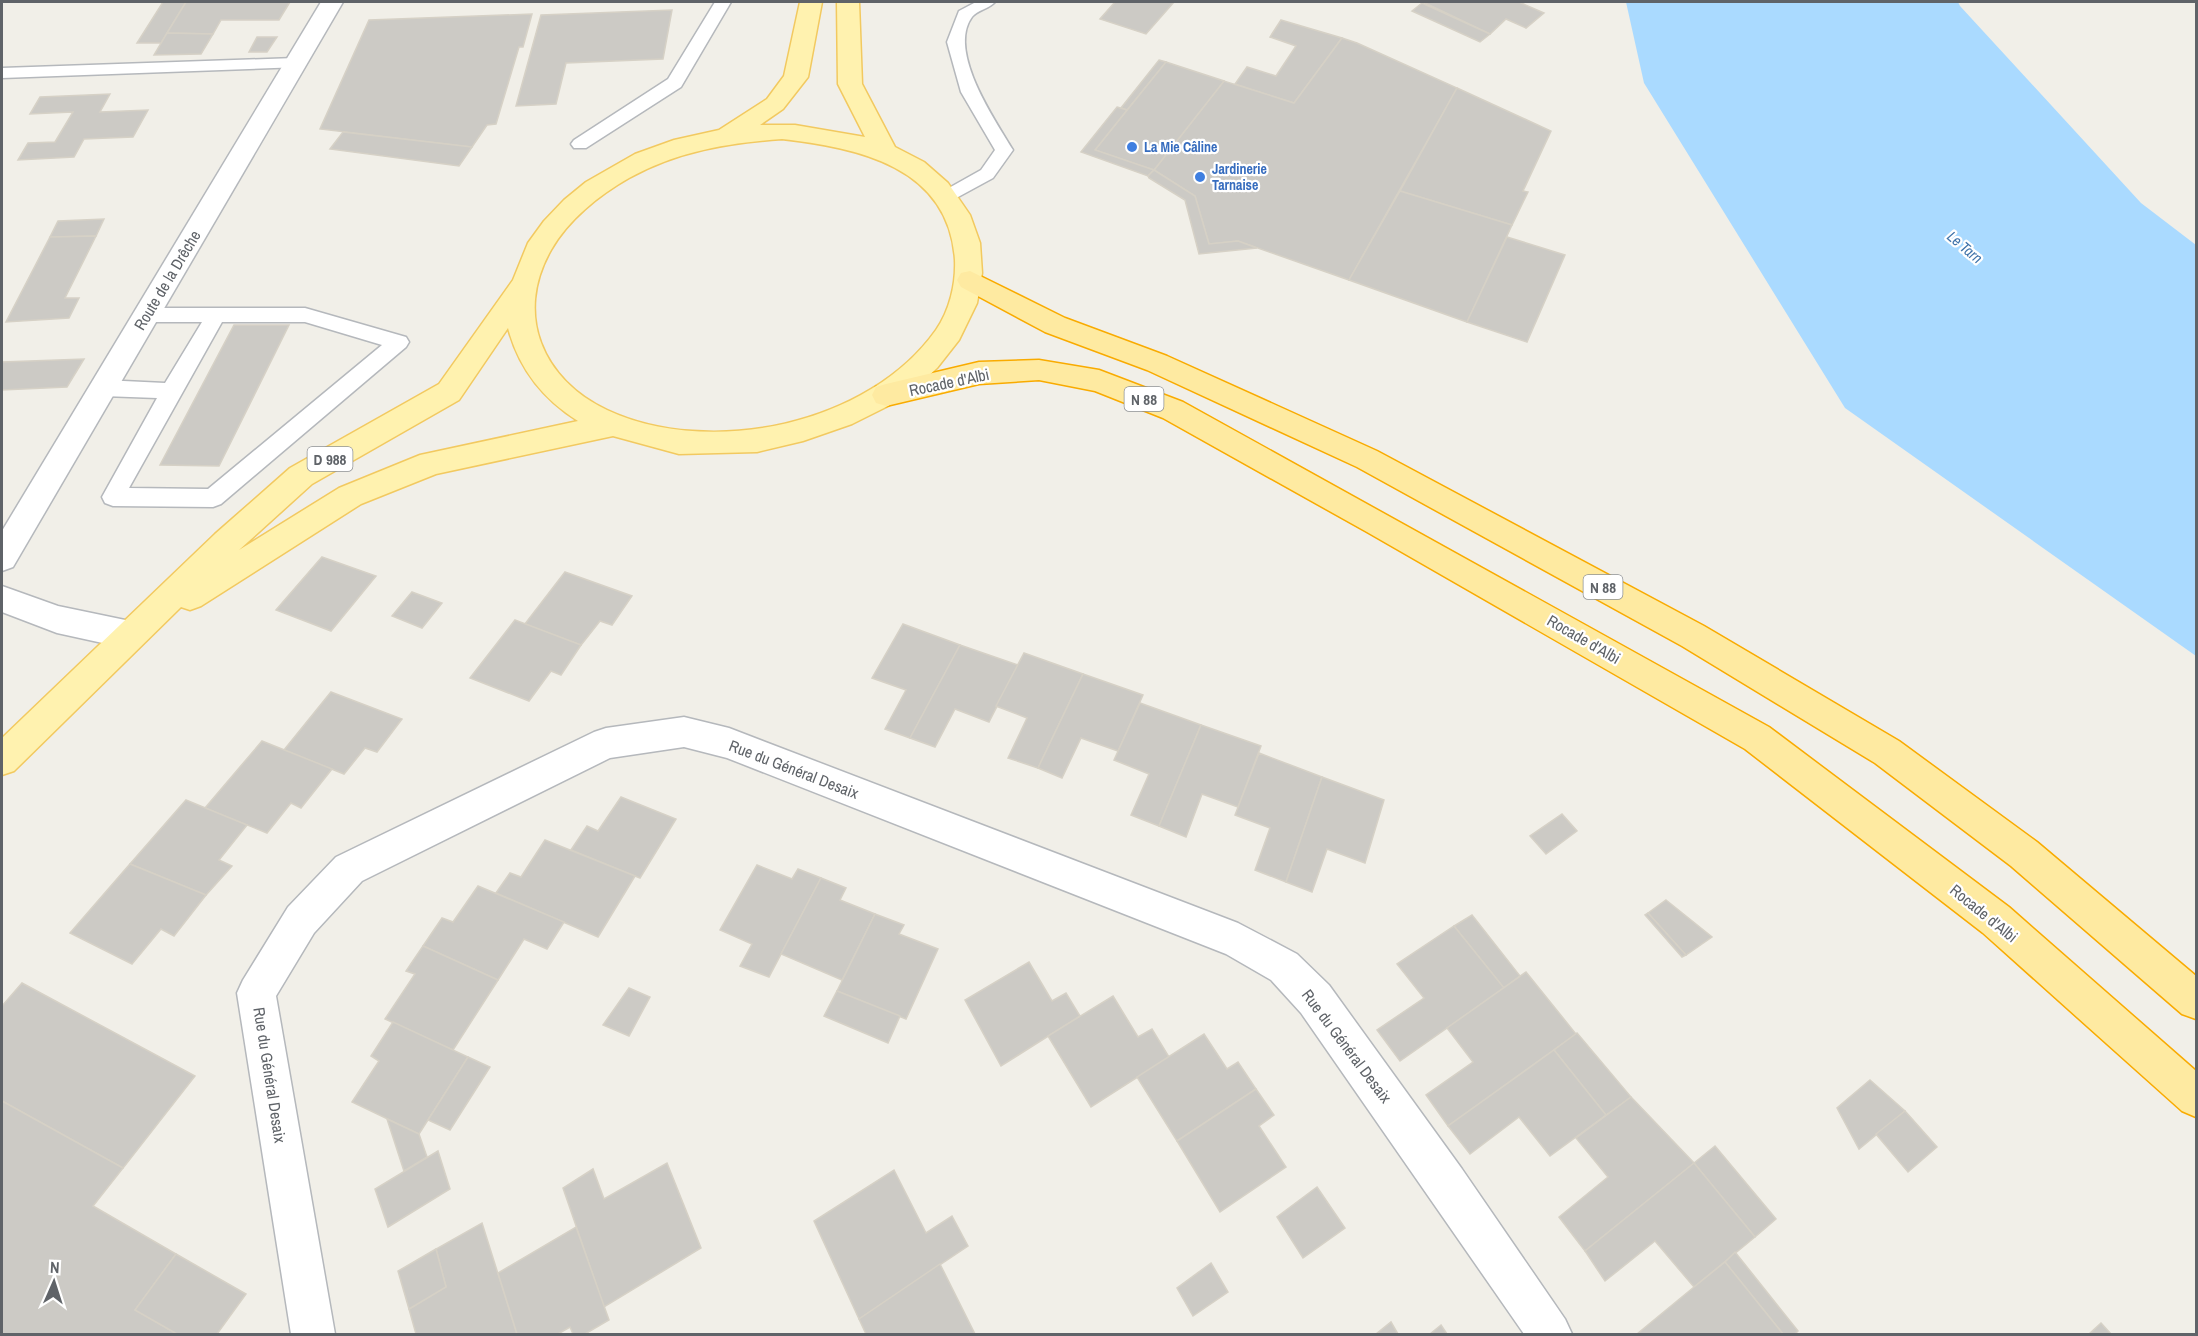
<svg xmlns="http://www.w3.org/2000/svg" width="2198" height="1336" font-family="'Archivo Narrow',sans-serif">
	<rect width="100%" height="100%" fill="#f1efe8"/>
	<path fill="#aadaff" d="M1626 2H1958L1960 6 2141 203 2196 245V656L1845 408 1644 83Z"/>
	<g fill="#cccac5" stroke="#d6d1c6" stroke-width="1.5">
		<path d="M163 2H186L161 43H137Z"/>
		<path d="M186 2H290L279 20H221L213 34 167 33Z"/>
		<path d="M1115 2H1174L1146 34 1100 19Z"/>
		<path d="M1423 2H1519L1544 13 1526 28 1506 19 1490 34Z"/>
		<path d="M1422 3 1490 34 1480 42 1412 11Z"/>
		<path d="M672 10 663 59 566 63 556 104 516 106 541 15Z"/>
		<path d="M532 14 523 47H519L496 124 487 125 472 147 320 129 369 20Z"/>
		<path d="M1281 20 1342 38 1294 103 1235 84 1247 67 1276 76 1296 46 1270 37Z"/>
		<path d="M167 33 213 34 201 54 154 55Z"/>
		<path d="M257 37H277L267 52H249Z"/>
		<path d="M1342 38 1357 43 1457 88 1349 280 1238 241 1209 244 1195 196 1154 170 1224 81 1294 103Z"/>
		<path d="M1159 60 1166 62 1127 110 1121 108Z"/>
		<path d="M1166 62 1224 81 1154 170 1095 150Z"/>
		<path d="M1457 88 1551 131 1523 191 1528 192 1512 225 1400 191Z"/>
		<path d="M110 94 100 112 148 110 133 137 84 139 74 157 18 160 28 143 55 142 73 112 30 114 40 97Z"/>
		<path d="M1117 107 1127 110 1095 150 1154 170 1148 176 1081 152Z"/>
		<path d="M343 132 472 147 459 166 330 149Z"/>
		<path d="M1154 170 1195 196 1209 244 1238 241 1257 248 1199 254 1185 200 1149 178 1148 176Z"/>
		<path d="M1400 191 1512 225 1467 322 1349 280Z"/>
		<path d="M104 219 96 236 50 237 58 221Z"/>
		<path d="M96 236 65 298H79L69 318 6 322 50 237Z"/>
		<path d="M1507 237 1565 255 1527 342 1467 322Z"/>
		<path d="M234 325H289L219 466 160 465Z"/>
		<path d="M84 359 67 387 2 390V362Z"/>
		<path d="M322 557 376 576 331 631 276 610Z"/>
		<path d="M565 572 632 596 612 625 600 621 581 645 525 624Z"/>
		<path d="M412 592 442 603 422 628 392 616Z"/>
		<path d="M515 620 581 645 561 675 551 671 529 701 470 678Z"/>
		<path d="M903 624 960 645 910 738 885 729 906 690 872 678Z"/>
		<path d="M960 645 1018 665 989 722 955 709 935 747 910 738Z"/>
		<path d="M1024 653 1083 674 1038 768 1008 758 1027 718 996 706Z"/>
		<path d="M1083 674 1143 695 1118 751 1081 738 1062 778 1038 768Z"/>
		<path d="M331 692 402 719 377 752 365 748 344 774 284 750Z"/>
		<path d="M1140 703 1201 725 1159 826 1131 815 1149 774 1114 760Z"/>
		<path d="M1201 725 1261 746 1238 807 1202 794 1186 837 1159 826Z"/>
		<path d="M262 741 332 769 301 808 291 803 267 833 205 808Z"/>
		<path d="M1259 753 1322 777 1286 882 1255 870 1270 828 1235 815Z"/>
		<path d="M1322 777 1384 800 1365 863 1327 849 1312 892 1286 882Z"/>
		<path d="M621 797 676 819 640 878 571 850 587 826 598 831Z"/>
		<path d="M186 800 247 825 219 860 232 866 206 895 130 864Z"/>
		<path d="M1562 814 1577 831 1546 854 1530 836Z"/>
		<path d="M545 840 635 876 598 937 496 893 510 873 521 877Z"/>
		<path d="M130 864 206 895 174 936 161 929 132 964 70 933Z"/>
		<path d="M757 865 792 879 798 869 821 878 769 977 740 966 752 944 720 930Z"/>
		<path d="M821 878 846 888 840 900 875 914 842 980 781 954Z"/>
		<path d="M478 886 564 922 547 949 524 939 498 980 423 946 442 918 453 922Z"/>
		<path d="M1666 900 1712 937 1686 955 1648 913Z"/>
		<path d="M1648 913 1686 955 1682 957 1645 915Z"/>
		<path d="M875 914 904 925 899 934 938 949 906 1019 837 991Z"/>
		<path d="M1472 915 1520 976 1504 988 1454 926Z"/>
		<path d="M1454 926 1504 988 1400 1061 1377 1030 1424 998 1397 964Z"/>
		<path d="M423 946 498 980 453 1050 385 1019 415 974 406 971Z"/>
		<path d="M1029 962 1052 1001 1066 993 1080 1016 1001 1066 965 1000Z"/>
		<path d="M1526 972 1576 1034 1448 1126 1426 1095 1473 1062 1447 1028Z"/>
		<path d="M22 983 195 1076 123 1168 2 1101V1006Z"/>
		<path d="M629 988 650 997 629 1036 603 1025Z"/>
		<path d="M837 991 900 1016 888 1043 824 1016Z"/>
		<path d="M1113 996 1138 1037 1152 1029 1169 1057 1091 1107 1048 1036Z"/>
		<path d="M393 1022 468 1057 419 1134 352 1102 379 1061 371 1056Z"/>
		<path d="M1577 1033 1631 1097 1606 1115 1554 1050Z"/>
		<path d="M1204 1034 1227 1069 1238 1062 1256 1089 1177 1141 1137 1077Z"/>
		<path d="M1554 1050 1606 1115 1550 1156 1519 1117 1470 1154 1448 1126Z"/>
		<path d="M468 1057 490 1067 450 1130 428 1120Z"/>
		<path d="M1870 1080 1905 1111 1859 1149 1837 1108Z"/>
		<path d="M1256 1089 1274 1115 1259 1126 1286 1167 1220 1212 1177 1141Z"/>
		<path d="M1631 1097 1694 1163 1585 1251 1559 1217 1608 1177 1576 1138Z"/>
		<path d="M2 1101 123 1168 93 1206 176 1254 135 1310 177 1334H2Z"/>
		<path d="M1905 1111 1937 1147 1908 1172 1876 1134Z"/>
		<path d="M387 1119 419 1134 427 1157 404 1171Z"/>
		<path d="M1715 1146 1776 1219 1755 1237 1694 1163Z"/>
		<path d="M438 1151 450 1189 388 1227 375 1189Z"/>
		<path d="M667 1163 701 1248 604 1307 563 1188 593 1169 604 1199Z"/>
		<path d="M1694 1163 1755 1237 1694 1287 1655 1241 1605 1281 1585 1251Z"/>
		<path d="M894 1170 926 1233 952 1216 968 1246 859 1319 814 1221Z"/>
		<path d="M1317 1187 1345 1228 1303 1258 1277 1217Z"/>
		<path d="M482 1223 517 1334H416L409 1309 446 1287 436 1249Z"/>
		<path d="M576 1227 609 1320 585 1334H573L570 1327 558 1334H517L498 1273Z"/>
		<path d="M436 1249 446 1287 409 1309 398 1271Z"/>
		<path d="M1735 1252 1798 1331 1795 1334H1783L1725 1262Z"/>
		<path d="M176 1254 246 1294 217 1334H177L135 1310Z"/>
		<path d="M1725 1262 1783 1334H1637L1694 1287Z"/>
		<path d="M1211 1263 1228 1292 1193 1316 1177 1288Z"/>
		<path d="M940 1264 975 1334H866L859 1319Z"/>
		<path d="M1391 1322 1398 1334H1376Z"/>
		<path d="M2101 1323 2111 1334H2089Z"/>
		<path d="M1441 1325 1447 1334H1430Z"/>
	</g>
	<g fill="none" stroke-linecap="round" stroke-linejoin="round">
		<defs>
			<g id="service">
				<path d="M715 2H731L681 87 586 148H574L571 144 574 140 668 79Z"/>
				<path d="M976 2H995C989 9 977 10 972 17 947 51 995 120 1013 150L993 178 947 203 940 201 938 197 940 193 981 170 995 150 961 92 947 42 959 11Z"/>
				<path d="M295 58 301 59 303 63 301 67 2 78V68Z"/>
				<path d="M146 308H305L406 337 409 342 406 347 221 504 213 507 113 506 105 503 102 497 157 398 103 396 96 393 93 388 96 383 103 380 165 383 202 322H146L139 320 136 315 139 310ZM222 322H305L382 345 208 489 129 488Z"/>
			</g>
			<path id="minor" d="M684 717 729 728 1238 923 1297 954 1329 985 1462 1169 1565 1319 1572 1334H1524L1301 1013 1271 980 1226 954 727 758 684 747 610 758 362 881 314 933 276 996 335 1334H291L237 993 243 980 288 907 336 857 594 732 606 728Z"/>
			<g id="tertiary">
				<path d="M321 2H343L13 567 2 571V531Z"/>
				<path d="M2 586 58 606 130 621 141 625 146 635 141 645 130 649 57 633 2 612Z"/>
			</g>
			<path id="primary" d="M800 2H822L808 77 783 109 760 125H795L865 137 838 84 837 2H859L862 84 895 147 924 162 948 183 970 215 980 243 982 273 977 303 959 340 937 368 922 382 888 406 852 424 803 441 757 452 679 454 613 436 436 474 361 504 201 606 190 610 181 607 14 771 2 775V738L215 534 290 468 439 384 513 280 528 243 544 221 564 200 586 182 635 154 674 140 719 130 767 99 784 76ZM782 139C858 148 949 166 955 260 956 283 950 310 936 330 869 425 710 458 607 410 543 380 514 315 551 250 568 220 599 195 629 178 678 151 728 143 782 139ZM508 328C519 369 543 399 578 421L420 455 339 488 239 550 312 484 459 400Z"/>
			<g id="trunk">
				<path d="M970 271 1065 318 1167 356 1377 451 1704 626 1899 741 2037 842 2196 976V1019L2182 1014 2011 866 1875 763 1682 646 1357 467 1147 370 1045 332 961 287 957 280 961 273Z"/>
				<path d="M1039 360 1099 370 1183 402 1769 727 2009 907 2196 1071V1117L2182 1111 1983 933 1745 749 1367 532 1163 418 1095 391 1039 380 979 384 886 406 876 403 872 395 876 387 886 384 979 362Z"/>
			</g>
		</defs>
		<use href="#service" stroke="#b5b8bc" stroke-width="3"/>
		<use href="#minor" stroke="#b5b8bc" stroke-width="3"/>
		<use href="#tertiary" stroke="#b5b8bc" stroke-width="3"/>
		<use href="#primary" stroke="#f2c960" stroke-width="3"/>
		<use href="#trunk" stroke="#f9ab00" stroke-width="3"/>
		<use href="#service" fill="#fff" fill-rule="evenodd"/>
		<use href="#minor" fill="#fff" fill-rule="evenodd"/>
		<use href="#tertiary" fill="#fff" fill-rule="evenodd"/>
		<use href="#primary" fill="#fff2af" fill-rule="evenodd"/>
		<use href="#trunk" fill="#feeaa1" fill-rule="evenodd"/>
	</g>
	<g fill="#3f7fe0" stroke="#fff" stroke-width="2">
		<circle cx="1132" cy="147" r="6"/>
		<circle cx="1200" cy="177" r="6"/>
	</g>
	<g text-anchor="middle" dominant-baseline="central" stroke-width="4.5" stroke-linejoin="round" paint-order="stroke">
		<g font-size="14" font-weight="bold" fill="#366cbe" stroke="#fff" text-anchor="start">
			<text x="1144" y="147">La Mie Câline</text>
			<text x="1212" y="169">Jardinerie<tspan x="1212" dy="16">Tarnaise</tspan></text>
		</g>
		<g font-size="15" font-style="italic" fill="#4174aa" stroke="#fff">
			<text transform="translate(1965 247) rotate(40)">Le Tarn</text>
		</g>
		<g fill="#fff" stroke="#8f9295" stroke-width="1.5">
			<rect x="1124.5" y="387" width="39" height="24" rx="4.5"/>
			<rect x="307.5" y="447" width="45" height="24" rx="4.5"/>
			<rect x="1583.5" y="575" width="39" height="24" rx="4.5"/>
		</g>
		<g font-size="15" font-weight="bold" fill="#5f6368">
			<text x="1144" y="399">N 88</text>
			<text x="330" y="459">D 988</text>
			<text x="1603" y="587">N 88</text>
		</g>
		<g font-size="16" fill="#5f6368" stroke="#fff">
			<text transform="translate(167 280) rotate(-59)">Route de la Drêche</text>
			<text transform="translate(949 382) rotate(-12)">Rocade d'Albi</text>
			<text transform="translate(1584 639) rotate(30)">Rocade d'Albi</text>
			<text transform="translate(794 769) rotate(21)">Rue du Général Desaix</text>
			<text transform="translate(1984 913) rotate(39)">Rocade d'Albi</text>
			<text transform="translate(1347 1046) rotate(53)">Rue du Général Desaix</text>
			<text transform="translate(270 1075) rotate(81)">Rue du Général Desaix</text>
		</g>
	</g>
	<rect width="2198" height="1336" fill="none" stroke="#5f6368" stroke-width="6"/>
	<g transform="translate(54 1282) rotate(3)" stroke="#ffffff" stroke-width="4.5" paint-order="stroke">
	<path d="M0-4.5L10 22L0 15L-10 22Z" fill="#5f6368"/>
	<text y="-9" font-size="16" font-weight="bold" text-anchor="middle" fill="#5f6368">N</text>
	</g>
</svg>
